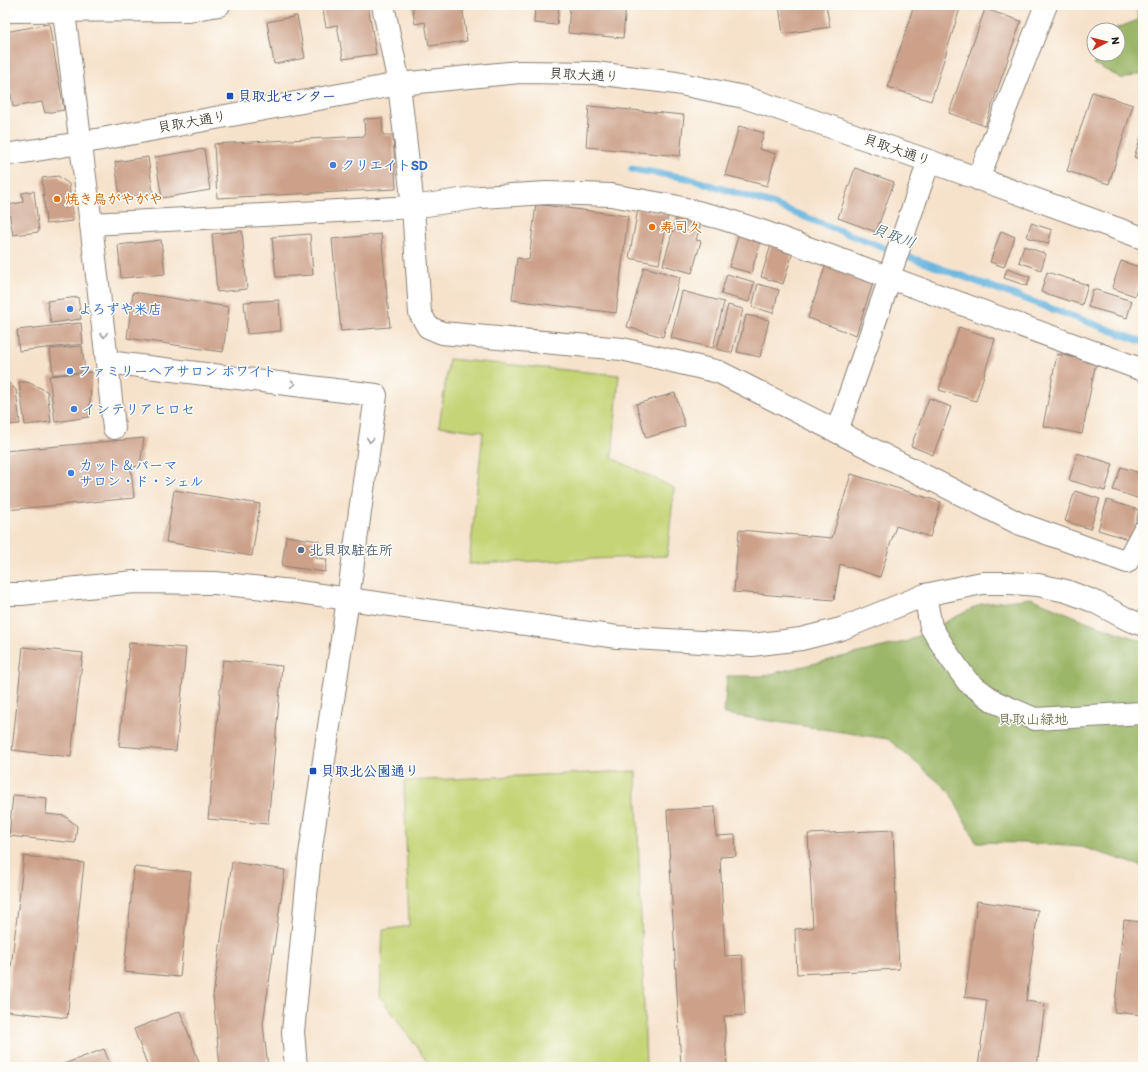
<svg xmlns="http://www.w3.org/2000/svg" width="1148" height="1072" font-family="Itim,'Klee One',sans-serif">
	<rect width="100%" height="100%" fill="#fdfcf7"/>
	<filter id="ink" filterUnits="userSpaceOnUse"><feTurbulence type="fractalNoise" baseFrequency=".025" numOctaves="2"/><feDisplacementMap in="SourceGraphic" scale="8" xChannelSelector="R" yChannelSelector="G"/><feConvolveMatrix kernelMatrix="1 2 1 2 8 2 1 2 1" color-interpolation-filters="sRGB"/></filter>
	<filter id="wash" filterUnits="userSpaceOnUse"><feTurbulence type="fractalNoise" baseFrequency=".012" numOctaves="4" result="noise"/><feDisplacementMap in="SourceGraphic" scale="16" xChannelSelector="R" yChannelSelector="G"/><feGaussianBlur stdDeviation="0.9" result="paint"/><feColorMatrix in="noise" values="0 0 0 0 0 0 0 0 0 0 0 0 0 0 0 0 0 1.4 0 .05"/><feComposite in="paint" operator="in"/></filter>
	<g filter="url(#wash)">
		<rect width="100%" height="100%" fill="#f6e2cb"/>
		<g fill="#c4d476" stroke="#707849">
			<path d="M1126 5H1143V35L1136 9Z"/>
			<path d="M449 359 619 375 612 458 674 488 667 556 469 564 483 432 439 426Z"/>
			<path d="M636 771 646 1067H431L380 996 383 930 409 926 404 781Z"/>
		</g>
		<g fill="#9bb667" stroke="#5c6942">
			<path d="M1143 18V73L1123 79 1094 64 1098 54H1118V30H1112Z"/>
			<path d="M1031 598 1088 622 1143 641V866L1135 864 1082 847 1022 843 976 842 949 791 888 739 724 714 727 676H762L908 641 981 604Z"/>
		</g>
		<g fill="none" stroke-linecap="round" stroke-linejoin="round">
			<path stroke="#64b2de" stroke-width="7" d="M632 169 687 178 772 204 879 246 1143 342"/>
		</g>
		<g id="blocks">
			<g fill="#cca089">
				<path d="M322 5H368L376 54 343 59 337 25 326 27Z"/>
				<path d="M412 5H462L467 41 429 46 425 22 415 24Z"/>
				<path d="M500 5H512L511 8 500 6Z"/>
				<path d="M535 5H559L557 25 534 23Z"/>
				<path d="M570 5H626L623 38 568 33Z"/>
				<path d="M779 5H826L830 27 783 34Z"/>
				<path d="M914 5H961L931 101 888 87Z"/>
				<path d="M985 9 1021 21 985 126 949 113Z"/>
				<path d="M297 16 305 58 274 64 267 22Z"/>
				<path d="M49 24 64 110 45 113 42 102 13 107 5 60V32Z"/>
				<path d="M1092 92 1133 105 1109 184 1067 171Z"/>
				<path d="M589 106 684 115 680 156 586 147Z"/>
				<path d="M382 118 383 135H393L396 189 217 198 214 144 365 136 364 119Z"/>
				<path d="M739 126 764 133 759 149 776 154 767 186 725 175Z"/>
				<path d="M1143 131V160L1134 157Z"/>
				<path d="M204 149 210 190 162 198 155 157Z"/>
				<path d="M148 157 153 193 120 198 115 162Z"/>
				<path d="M855 168 894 182 876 232 838 218Z"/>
				<path d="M58 176 69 184 73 221 46 224 42 178Z"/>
				<path d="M34 191 39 232 13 235 8 205 23 202 22 193Z"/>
				<path d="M536 204 628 216 616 313 512 300 517 258 529 260Z"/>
				<path d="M638 209 668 215 659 264 629 258Z"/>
				<path d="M677 216 701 223 696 240 701 241 692 273 663 265Z"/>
				<path d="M1031 223 1052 230 1048 244 1027 237Z"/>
				<path d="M242 231 247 289 217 292 212 234Z"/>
				<path d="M1001 231 1015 237 1004 267 990 262Z"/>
				<path d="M739 233 761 240 751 273 729 267Z"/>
				<path d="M310 234 313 275 276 277 272 237Z"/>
				<path d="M381 234 390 327 341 331 332 239Z"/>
				<path d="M161 240 165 274 121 278 118 245Z"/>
				<path d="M771 245 793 252 783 284 761 277Z"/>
				<path d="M1024 246 1046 254 1041 270 1019 262Z"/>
				<path d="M1121 261 1143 268 1135 296 1112 288Z"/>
				<path d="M826 264 874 280 856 335 808 318Z"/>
				<path d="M644 267 680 277 663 337 627 327Z"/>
				<path d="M1007 269 1030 277 1027 286 1004 278Z"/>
				<path d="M1047 272 1088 285 1082 305 1041 292Z"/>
				<path d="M727 274 754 282 749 302 721 294Z"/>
				<path d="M758 284 779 290 773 313 752 307Z"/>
				<path d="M1093 289 1132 301 1127 318 1088 307Z"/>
				<path d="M682 291 724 302 713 348 671 338Z"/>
				<path d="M133 292 229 307 223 352 127 338Z"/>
				<path d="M78 297 81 319 51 323 47 301Z"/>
				<path d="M279 300 281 331 247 334 244 302Z"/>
				<path d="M728 305 743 309 732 353 717 349Z"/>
				<path d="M746 315 769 320 760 357 737 352Z"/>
				<path d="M81 323 83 344 19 351 17 330Z"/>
				<path d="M959 327 995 339 976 401 939 390Z"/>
				<path d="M82 346 85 371 53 375 50 349Z"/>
				<path d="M1057 354 1096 362 1082 434 1043 426Z"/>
				<path d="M92 372 89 417 55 422 49 376Z"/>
				<path d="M5 379 16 390 20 424 5 425Z"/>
				<path d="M19 382H27L47 391 51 422 25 425Z"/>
				<path d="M675 393 685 426 646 438 636 404Z"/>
				<path d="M929 398 951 407 933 455 911 446Z"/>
				<path d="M144 438 140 466 131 467 134 498 6 510 5 451Z"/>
				<path d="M1077 453 1113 464 1105 491 1069 480Z"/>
				<path d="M1121 467 1143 474V500L1113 490Z"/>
				<path d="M851 474 941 502 930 537 896 526 880 577 840 564 834 600 734 592 739 530 832 538Z"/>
				<path d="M174 490 260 504 252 556 166 542Z"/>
				<path d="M1075 491 1100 499 1090 529 1065 521Z"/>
				<path d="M1107 500 1139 510 1131 540 1098 530Z"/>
				<path d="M286 536 319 541 316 558 327 559 325 572 282 566Z"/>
				<path d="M129 643 186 648 176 751 119 746Z"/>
				<path d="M23 647 83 653 71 757 12 750Z"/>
				<path d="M223 660 282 666 268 824 208 819Z"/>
				<path d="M13 795 47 798 46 814 65 816 77 826 75 843 9 836Z"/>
				<path d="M715 807 716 836 735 835 736 856 720 857 725 956 742 955 745 1015 724 1016 727 1066 743 1065V1067H681L667 810Z"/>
				<path d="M893 830 899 969 797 974 795 929 813 928 808 834Z"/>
				<path d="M24 856 84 863 67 1018 6 1011Z"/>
				<path d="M232 862 285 870 263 1024 268 1067H220L213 996Z"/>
				<path d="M134 867 191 872 180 977 124 972Z"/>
				<path d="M977 901 1038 910 1026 1001 1045 1004 1037 1067H978L987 1000 965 997Z"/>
				<path d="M1124 920 1143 922V1015L1114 1012Z"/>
				<path d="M180 1011 201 1067H148L134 1029Z"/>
				<path d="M104 1049 111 1067H56Z"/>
			</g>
		</g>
	</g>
	<g filter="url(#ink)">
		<use href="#blocks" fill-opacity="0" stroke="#897f74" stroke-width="1"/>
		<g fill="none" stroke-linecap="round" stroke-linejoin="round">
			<defs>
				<g id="minor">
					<path d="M63 5 91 224 107 362 376 395 348 599"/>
					<path d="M383 5 399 84 413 207 420 313 428 327 442 333 622 349 719 372 1018 523 1127 562 1143 532"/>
					<path d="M5 11 189 10 219 5"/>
					<path d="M978 179 1046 5"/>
					<path d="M91 224 413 207 480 197 547 193 611 195 673 206 721 218 767 233 1143 370"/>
					<path d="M107 362 114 428"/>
					<path d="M837 431 890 278 892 268 929 161"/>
				</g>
				<g id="tertiary">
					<path d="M5 155 80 143 399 84 519 72 595 73 676 83 744 97 791 113 929 161 1143 238"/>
					<path d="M5 594H21L134 582 215 583 292 591 617 637 752 645 801 639 841 629 925 595 982 583H1010L1038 585 1066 591 1093 601 1129 620 1143 625"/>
					<path d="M925 595 931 627 949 656 968 682 995 702 1035 719 1143 713"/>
					<path d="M296 1067 293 1032 310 854 348 599"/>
				</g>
			</defs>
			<use href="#minor" stroke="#897f74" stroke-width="24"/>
			<use href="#tertiary" stroke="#897f74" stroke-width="24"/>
			<use href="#minor" stroke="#fff" stroke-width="22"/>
			<use href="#tertiary" stroke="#fff" stroke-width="22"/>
		</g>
		<defs><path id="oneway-chevron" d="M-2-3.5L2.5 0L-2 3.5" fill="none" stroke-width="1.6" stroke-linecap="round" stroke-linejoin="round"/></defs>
		<g stroke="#999">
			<use href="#oneway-chevron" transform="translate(104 335) rotate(83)"/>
			<use href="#oneway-chevron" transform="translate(293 384) rotate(7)"/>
			<use href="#oneway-chevron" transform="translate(370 440) rotate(98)"/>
		</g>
	</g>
	<g fill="#1a4fb4" stroke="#fdfcf7" stroke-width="1.5">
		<rect x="226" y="92" width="8" height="8" rx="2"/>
		<rect x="309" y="767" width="8" height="8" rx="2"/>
	</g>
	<g fill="#3f7fe0" stroke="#fdfcf7" stroke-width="1.5">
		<circle cx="333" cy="165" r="4"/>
		<circle cx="70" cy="309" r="4"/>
		<circle cx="70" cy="371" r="4"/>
		<circle cx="74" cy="409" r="4"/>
		<circle cx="71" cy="473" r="4"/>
	</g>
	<g fill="#e8710a" stroke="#fdfcf7" stroke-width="1.5">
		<circle cx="57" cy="199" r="4"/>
		<circle cx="652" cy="227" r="4"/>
	</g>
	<circle fill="#5c6f8a" stroke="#fdfcf7" stroke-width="1.5" cx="301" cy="550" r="4"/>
	<g text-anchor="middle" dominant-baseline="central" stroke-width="3" stroke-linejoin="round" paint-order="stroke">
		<g font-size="14" fill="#1c1c1c" stroke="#fdfcf7">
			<text transform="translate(584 75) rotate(3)">貝取大通り</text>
			<text transform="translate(192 122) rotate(-10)">貝取大通り</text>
			<text transform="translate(897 150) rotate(19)">貝取大通り</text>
		</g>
		<g font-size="14" font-weight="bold" fill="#164399" stroke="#fdfcf7" text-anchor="start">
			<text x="238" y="96">貝取北センター</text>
			<text x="321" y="771">貝取北公園通り</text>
		</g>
		<g font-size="14" font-weight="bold" fill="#366cbe" stroke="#fdfcf7" text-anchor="start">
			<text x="341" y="165">クリエイトSD</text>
			<text x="78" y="309">よろずや米店</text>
			<text x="78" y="371">ファミリーヘアサロン ホワイト</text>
			<text x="82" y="409">インテリアヒロセ</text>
			<text x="79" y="465">カット＆パーマ<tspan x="79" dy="16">サロン・ド・シェル</tspan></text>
		</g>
		<g font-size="14" font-weight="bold" fill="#c56008" stroke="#fdfcf7" text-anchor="start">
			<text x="65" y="199">焼き鳥がやがや</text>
			<text x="660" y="227">寿司久</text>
		</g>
		<g font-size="14" font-weight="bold" fill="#4e5e75" stroke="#fdfcf7" text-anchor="start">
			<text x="309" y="550">北貝取駐在所</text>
		</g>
		<g font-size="14" fill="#575c3c" stroke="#fdfcf7">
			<text x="1033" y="719">貝取山緑地</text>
		</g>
		<g font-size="15" font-style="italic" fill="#3c6073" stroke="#fdfcf7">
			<text transform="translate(894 236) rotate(20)">貝取川</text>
		</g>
	</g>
	<rect width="1148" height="1072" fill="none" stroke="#fdfcf7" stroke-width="20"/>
	<g transform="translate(1106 42) rotate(83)"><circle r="19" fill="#fdfcf7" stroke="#a3a29f"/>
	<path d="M0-3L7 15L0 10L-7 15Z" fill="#c8321e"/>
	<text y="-6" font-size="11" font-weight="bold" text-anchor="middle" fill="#1c1c1c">N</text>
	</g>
</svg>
